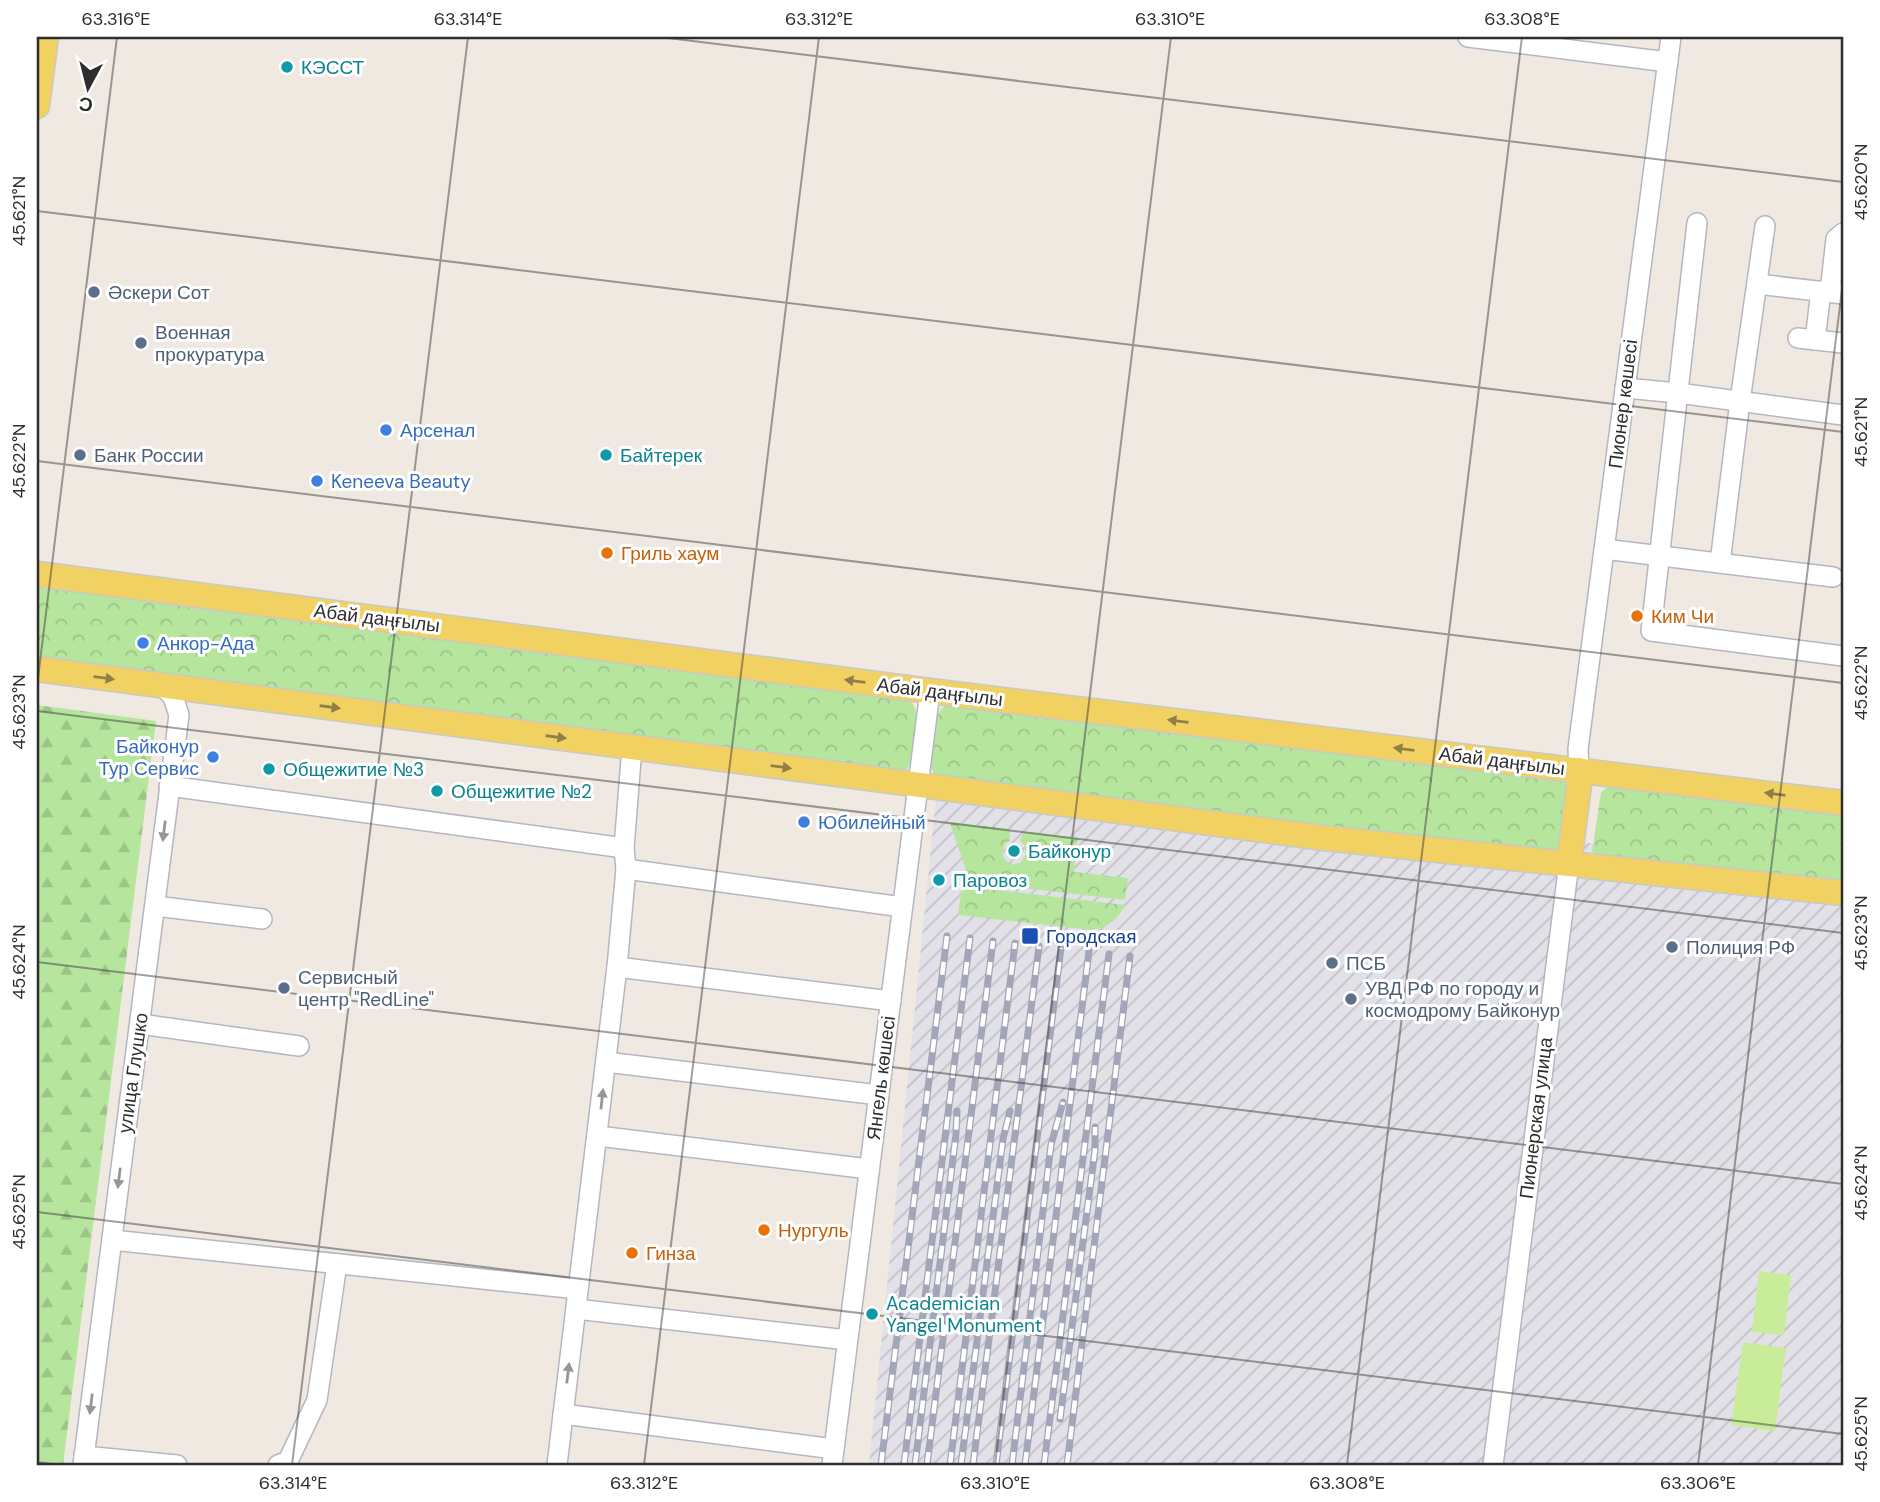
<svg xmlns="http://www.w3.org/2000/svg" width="1880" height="1502" font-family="'DM Sans',sans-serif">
	<defs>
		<pattern id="industrial-furrows" width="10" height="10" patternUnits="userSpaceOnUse" patternTransform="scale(1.75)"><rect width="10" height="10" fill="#e3e1e8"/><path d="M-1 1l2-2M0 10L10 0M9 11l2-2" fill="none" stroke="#c3c1c7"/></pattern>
		<pattern id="forest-firs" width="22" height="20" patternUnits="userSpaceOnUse" patternTransform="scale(1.75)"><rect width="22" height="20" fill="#b6e59e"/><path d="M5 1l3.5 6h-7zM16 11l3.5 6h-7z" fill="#9dc588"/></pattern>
		<pattern id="park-crowns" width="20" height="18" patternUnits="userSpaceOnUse" patternTransform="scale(1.75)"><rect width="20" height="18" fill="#b6e59e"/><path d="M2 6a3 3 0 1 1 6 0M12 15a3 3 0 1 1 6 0" fill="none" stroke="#9dc588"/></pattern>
	</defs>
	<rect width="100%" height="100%" fill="#efe9e1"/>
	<path fill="url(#industrial-furrows)" d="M940 758 1843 876V1465H869Z"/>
	<path fill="url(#forest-firs)" d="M37 705 156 721 63 1465H37Z"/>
	<g fill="url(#park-crowns)">
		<path d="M37 581 904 695C909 699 913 703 915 709 920 720 913 762 906 772L37 662Z"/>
		<path d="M949 703 1557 774 1566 782 1570 789 1558 855 939 778 933 772 930 764 937 717 941 709Z"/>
		<path d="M1614 783 1843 810V886L1601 859 1592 852 1601 792Z"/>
		<path d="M950 822 1010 829V840L1005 844 1002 853 1006 861 1013 864 1020 863 1026 855 1025 846 1020 841 1024 831 1078 838 1074 872 1128 878 1125 900 965 881 966 871Z"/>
		<path d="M962 886 1125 905C1118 920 1108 927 1092 930L958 915Z"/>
	</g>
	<g fill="#c9ec9a">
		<path d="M1759 1271 1791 1275 1784 1335 1752 1332Z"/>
		<path d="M1743 1342 1786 1348 1775 1431 1731 1425Z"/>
	</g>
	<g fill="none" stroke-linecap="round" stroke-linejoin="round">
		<defs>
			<g id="minor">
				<path d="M1468 37 1668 62"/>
				<path d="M1697 223 1651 631 1843 656"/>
				<path d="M1757 284 1843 294"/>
				<path d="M1830 292 1836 239 1843 233"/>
				<path d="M1798 338 1843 343"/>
				<path d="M1815 340 1821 291"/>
				<path d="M1625 388 1678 393 1843 415"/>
				<path d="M1604 549 1833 577"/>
				<path d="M1720 563 1740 401 1765 226"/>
				<path d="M1579 770 1578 749 1671 37"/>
				<path d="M169 786 624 848"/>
				<path d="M626 869 902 907"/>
				<path d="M155 906 262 919"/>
				<path d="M617 967 891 1001"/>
				<path d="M140 1024 299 1046"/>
				<path d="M606 1062 879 1095"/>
				<path d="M598 1136 869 1169"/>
				<path d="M112 1240 578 1289"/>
				<path d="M576 1309 847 1340"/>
				<path d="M563 1414 834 1449"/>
				<path d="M84 1456 177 1465"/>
				<path d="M83 1465 179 715 173 697 163 686"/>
				<path d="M278 1465 288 1461 317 1400 337 1264"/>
				<path d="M557 1465 617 967 626 869 624 848 632 747"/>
				<path d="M832 1465 930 691"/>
				<path d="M1493 1465 1569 863"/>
			</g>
			<g id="major">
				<path d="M37 106 46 37"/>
				<path d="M37 574 930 691 1843 803"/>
				<path d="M37 669 1324 838 1843 893"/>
				<path d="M1569 863 1579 785V770"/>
			</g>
		</defs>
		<use href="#minor" stroke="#b4b7c1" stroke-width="22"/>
		<use href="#major" stroke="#c9c9c9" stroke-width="27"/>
		<use href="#minor" stroke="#fff" stroke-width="19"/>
		<use href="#major" stroke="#f2d163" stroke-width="24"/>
		<defs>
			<g id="rail">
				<path d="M1060 1419 1095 1150V1127"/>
				<path d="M881 1465 947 936"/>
				<path d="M904 1465 970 938"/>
				<path d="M915 1465 956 1134 957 1111"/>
				<path d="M927 1465 993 941"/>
				<path d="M950 1465 1015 943"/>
				<path d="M961 1465 1003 1139 1010 1111"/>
				<path d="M973 1465 1039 946"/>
				<path d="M996 1465 1061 948"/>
				<path d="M1012 1465 1051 1145 1063 1102"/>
				<path d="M1025 1465 1089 951"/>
				<path d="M1044 1465 1109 954"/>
				<path d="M1067 1465 1130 956"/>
			</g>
		</defs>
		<use href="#rail" stroke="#a3a6b8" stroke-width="7"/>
		<use href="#rail" stroke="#fff" stroke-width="4.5" stroke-dasharray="13" stroke-linecap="butt"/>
	</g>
	<defs><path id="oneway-solid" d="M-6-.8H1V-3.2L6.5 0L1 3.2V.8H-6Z" transform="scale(1.75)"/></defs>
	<g fill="#908048">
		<use href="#oneway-solid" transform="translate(104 678) rotate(7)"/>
		<use href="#oneway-solid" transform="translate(855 681) rotate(-173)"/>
		<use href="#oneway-solid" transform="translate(330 707) rotate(8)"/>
		<use href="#oneway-solid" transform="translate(1178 721) rotate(-173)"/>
		<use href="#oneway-solid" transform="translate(556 737) rotate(8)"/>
		<use href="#oneway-solid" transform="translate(1404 749) rotate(-173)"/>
		<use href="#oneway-solid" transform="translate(781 767) rotate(7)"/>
		<use href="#oneway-solid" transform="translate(1775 794) rotate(-173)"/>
	</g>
	<g fill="#969696">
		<use href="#oneway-solid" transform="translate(164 831) rotate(97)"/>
		<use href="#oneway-solid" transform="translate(602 1099) rotate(-84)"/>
		<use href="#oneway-solid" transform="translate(119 1178) rotate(97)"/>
		<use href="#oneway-solid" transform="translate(568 1373) rotate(-83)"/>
		<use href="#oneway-solid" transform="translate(91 1404) rotate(97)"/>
	</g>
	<path fill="none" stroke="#2e2e2e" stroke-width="2" stroke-opacity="0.45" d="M660 37 1843 182M37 211 1843 432M37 461 1843 683M37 686 117 37M37 711 1843 933M37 962 1843 1184M37 1212 1843 1434M37 1462 60 1465M292 1465 468 37M644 1465 819 37M995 1465 1171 37M1347 1465 1522 37M1698 1465 1843 281"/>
	<g fill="#0f9aa8" stroke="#fff" stroke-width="2.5">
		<circle cx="287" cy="67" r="7"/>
		<circle cx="606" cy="455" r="7"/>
		<circle cx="269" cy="769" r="7"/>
		<circle cx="437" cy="791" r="7"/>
		<circle cx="1014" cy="851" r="7"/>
		<circle cx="939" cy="880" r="7"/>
		<circle cx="872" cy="1314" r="7"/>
	</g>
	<g fill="#5c6f8a" stroke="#fff" stroke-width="2.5">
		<circle cx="94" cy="292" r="7"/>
		<circle cx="141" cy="343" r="7"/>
		<circle cx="80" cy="455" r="7"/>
		<circle cx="1672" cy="947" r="7"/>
		<circle cx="1332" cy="963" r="7"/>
		<circle cx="284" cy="988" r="7"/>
		<circle cx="1351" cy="999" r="7"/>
	</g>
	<g fill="#3f7fe0" stroke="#fff" stroke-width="2.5">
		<circle cx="386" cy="430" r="7"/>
		<circle cx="317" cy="481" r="7"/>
		<circle cx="143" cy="643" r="7"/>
		<circle cx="213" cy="757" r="7"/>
		<circle cx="804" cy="822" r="7"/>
	</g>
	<g fill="#e8710a" stroke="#fff" stroke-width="2.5">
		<circle cx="607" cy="553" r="7"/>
		<circle cx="1637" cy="616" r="7"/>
		<circle cx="764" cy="1230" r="7"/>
		<circle cx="632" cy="1253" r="7"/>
	</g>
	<rect fill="#1a4fb4" stroke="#fff" stroke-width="2.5" x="1021" y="927" width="18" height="18" rx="3.5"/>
	<g text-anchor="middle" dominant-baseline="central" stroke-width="6" stroke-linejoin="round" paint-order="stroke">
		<g font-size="19" fill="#0d838f" stroke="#fff" text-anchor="start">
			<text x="301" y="67">КЭССТ</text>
			<text x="620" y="455">Байтерек</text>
			<text x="283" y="769">Общежитие №3</text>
			<text x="451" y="791">Общежитие №2</text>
			<text x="1028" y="851">Байконур</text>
			<text x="953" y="880">Паровоз</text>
			<text x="886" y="1303">Academician<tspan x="886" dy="22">Yangel Monument</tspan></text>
		</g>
		<g font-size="19" fill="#4e5e75" stroke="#fff" text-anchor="start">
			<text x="108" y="292">Әскери Сот</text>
			<text x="155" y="332">Военная<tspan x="155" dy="22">прокуратура</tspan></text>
			<text x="94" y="455">Банк России</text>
			<text x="1686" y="947">Полиция РФ</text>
			<text x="1346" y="963">ПСБ</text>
			<text x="298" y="977">Сервисный<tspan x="298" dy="22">центр "RedLine"</tspan></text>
			<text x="1365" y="988">УВД РФ по городу и<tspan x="1365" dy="22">космодрому Байконур</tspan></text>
		</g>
		<g font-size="19" fill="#2e2e2e" stroke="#fff">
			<text transform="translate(1623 404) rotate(-83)">Пионер көшесі</text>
			<text transform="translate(377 618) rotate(7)">Абай даңғылы</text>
			<text transform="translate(940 692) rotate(7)">Абай даңғылы</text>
			<text transform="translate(1502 761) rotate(7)">Абай даңғылы</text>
			<text transform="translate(133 1073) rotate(-82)">улица Глушко</text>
			<text transform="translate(881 1078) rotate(-83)">Янгель көшесі</text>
			<text transform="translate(1536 1118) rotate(-83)">Пионерская улица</text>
		</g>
		<g font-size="19" fill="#366cbe" stroke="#fff" text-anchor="start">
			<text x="400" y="430">Арсенал</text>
			<text x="331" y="481">Keneeva Beauty</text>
			<text x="157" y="643">Анкор-Ада</text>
			<text x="199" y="746" text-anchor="end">Байконур<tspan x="199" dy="22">Тур Сервис</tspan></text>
			<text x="818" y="822">Юбилейный</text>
		</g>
		<g font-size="19" fill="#c56008" stroke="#fff" text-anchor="start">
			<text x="621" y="553">Гриль хаум</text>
			<text x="1651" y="616">Ким Чи</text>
			<text x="778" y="1230">Нургуль</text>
			<text x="646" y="1253">Гинза</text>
		</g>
		<g font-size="19" fill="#164399" stroke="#fff" text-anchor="start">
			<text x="1046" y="936">Городская</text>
		</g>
	</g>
	<rect width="1880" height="1502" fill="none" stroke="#ffffff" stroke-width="77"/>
	<g transform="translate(88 88) rotate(187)" stroke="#ffffff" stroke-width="5" paint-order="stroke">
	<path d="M0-5L12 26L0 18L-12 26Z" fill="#2e2e2e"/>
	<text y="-10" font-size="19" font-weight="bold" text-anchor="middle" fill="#2e2e2e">С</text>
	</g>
	<rect x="38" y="38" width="1804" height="1426" fill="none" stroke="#2e2e2e" stroke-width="2.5"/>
	<g font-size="18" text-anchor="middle" fill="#2e2e2e">
		<text x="116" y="25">63.316°E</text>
		<text x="468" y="25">63.314°E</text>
		<text x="819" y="25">63.312°E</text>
		<text x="1170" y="25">63.310°E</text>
		<text x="1522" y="25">63.308°E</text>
		<text transform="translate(1861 182) rotate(-90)" y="6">45.620°N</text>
		<text transform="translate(19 211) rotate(-90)" y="6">45.621°N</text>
		<text transform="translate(1861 432) rotate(-90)" y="6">45.621°N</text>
		<text transform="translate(19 461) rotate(-90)" y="6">45.622°N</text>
		<text transform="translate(1861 683) rotate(-90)" y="6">45.622°N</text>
		<text transform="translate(19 712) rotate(-90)" y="6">45.623°N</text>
		<text transform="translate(1861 933) rotate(-90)" y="6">45.623°N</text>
		<text transform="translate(19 962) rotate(-90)" y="6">45.624°N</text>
		<text transform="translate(1861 1183) rotate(-90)" y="6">45.624°N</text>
		<text transform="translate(19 1212) rotate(-90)" y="6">45.625°N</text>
		<text transform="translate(1861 1434) rotate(-90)" y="6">45.625°N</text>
		<text x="293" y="1489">63.314°E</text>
		<text x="644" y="1489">63.312°E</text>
		<text x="995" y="1489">63.310°E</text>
		<text x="1347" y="1489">63.308°E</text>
		<text x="1698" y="1489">63.306°E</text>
	</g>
</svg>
